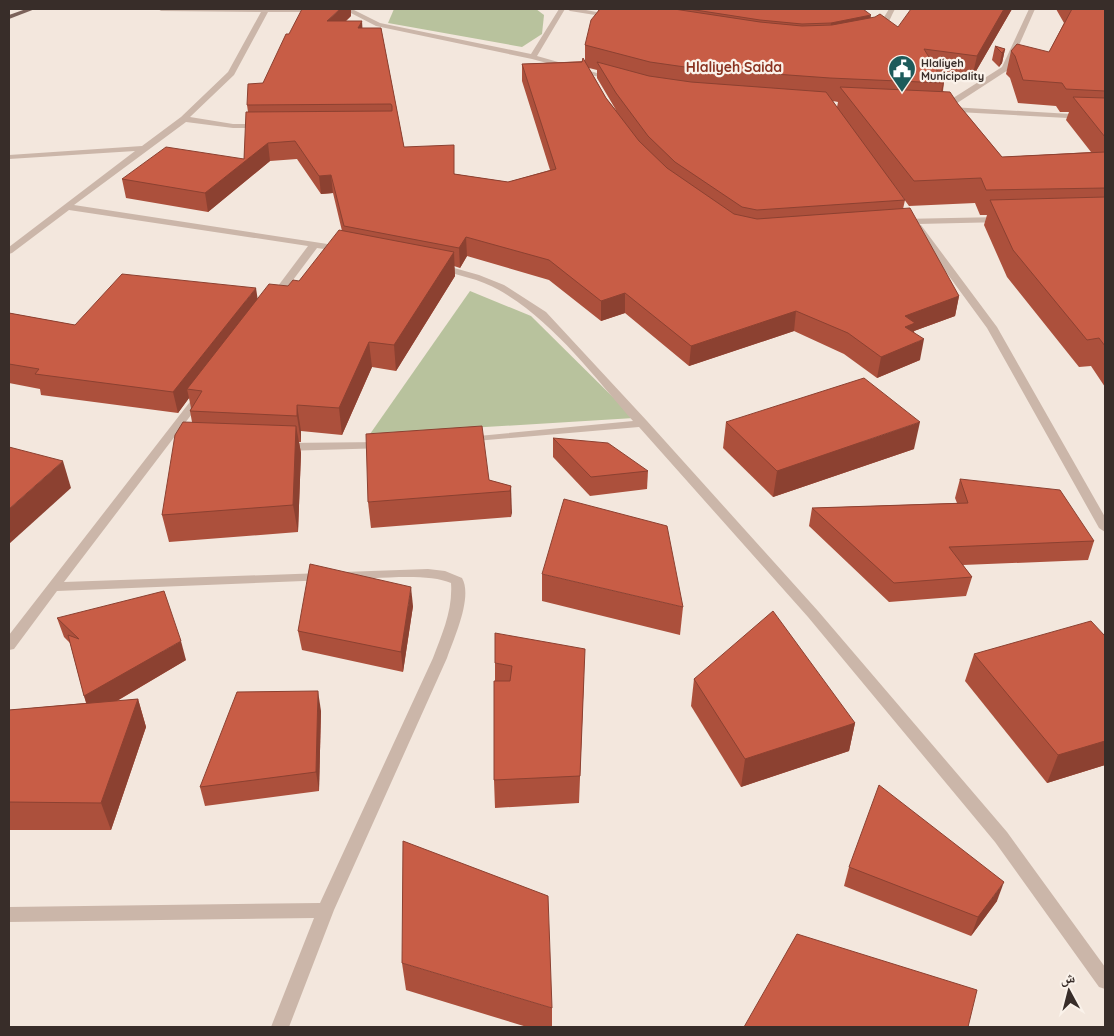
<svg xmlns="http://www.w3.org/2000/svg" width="1114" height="1036" font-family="Quicksand,'Noto Naskh Arabic',sans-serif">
	<rect width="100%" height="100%" fill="#f3e7dd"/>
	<g fill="#b8c29d">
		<path d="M394 9H536L544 15 542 34 522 47 388 23Z"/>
		<path d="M470 291 531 316 634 418 370 434Z"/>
	</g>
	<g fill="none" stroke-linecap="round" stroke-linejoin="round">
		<g fill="#cbb6a9" fill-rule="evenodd">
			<path d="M158 9 319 10 316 12H268L234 75 190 117 233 124H264V128H233L186 122 74 205 347 247V251L344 252 317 248 278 300 274 301 269 298 308 246 69 210 12 253 9 254V247L135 151 9 159V155L142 146 181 117 228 72 261 12 161 11Z"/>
			<path d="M347 9H352L380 23 531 54 559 9H565L537 56 618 79 614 81 532 59 376 26 347 11Z"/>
			<path d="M567 9H581L617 16 614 18 570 11Z"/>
			<path d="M889 9H895C890 18 886 33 875 32L874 31 878 27Z"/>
			<path d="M1029 9H1035L1008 70 951 107 1105 116V120L939 111V107L1002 67Z"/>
			<path d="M1001 217 1006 220 1004 222 918 224 921 225 997 327 1105 517V532L1099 528 987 328 913 227 917 224 901 225 896 222 901 219Z"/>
			<path d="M440 264 479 275 504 285 546 312 647 421 818 611 1007 832 1105 967V989L1099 987 995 842 808 617 639 427 464 442 462 440 468 437 633 421C592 374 553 321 499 290 480 279 457 275 437 269V265Z"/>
			<path d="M200 393 206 396 204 398 64 582 323 573 328 574 330 577 328 580 57 591 14 649 9 650V635L196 394Z"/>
			<path d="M383 442 389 446 387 448 283 451 277 447 283 443Z"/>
			<path d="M428 569 445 571 462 578C473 597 454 638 447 658L334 910 289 1027H271L314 918 9 922V907L320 903 433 658C442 634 453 610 451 583 427 572 371 579 343 580L338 579 336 576 338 573 343 572Z"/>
		</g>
		<path fill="#7b625a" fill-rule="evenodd" d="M26 9H35L9 19V15Z"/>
	</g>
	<g fill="#ac503c" fill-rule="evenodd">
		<path d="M591 9H863L871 18 898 27 1012 9 972 78 939 73 944 82 943 91 958 104 1002 157 1091 152 1066 120 1069 112H1060L1056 106 1018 103 1010 78 1006 74 1011 51 1049 52 1064 23 1056 9H1105V387L1091 366 1079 367 1007 277 984 225 987 215H980L975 203 909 206 890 180 905 200 903 209 959 296 955 316 914 331 920 360 877 378 844 354 794 331 689 366 625 313 601 321 549 280 467 256 460 268 454 266 455 276 396 371 372 367 342 435 301 431V442H299L301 453 298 532 169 542 162 515 192 422 190 411 191 408 189 398 178 413 41 395 40 389 9 383V313L75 325 258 299 288 286 299 281 342 231 333 193 321 194 297 159 270 161 208 212 126 198 122 179 244 159 248 112 247 105 263 83 289 34 351 16 346 21 362 28H381L404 147 455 174 508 182 550 170 522 81V64L585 61V45L598 11V10ZM589 68 597 70V78L616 110 606 98ZM833 101 838 102 837 107Z"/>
		<path d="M995 46 1005 49 1002 63 999 67 992 60Z"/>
		<path d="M726 422 914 449 773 497 723 448Z"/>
		<path d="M553 438 648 471 647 489 590 496 553 457Z"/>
		<path d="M960 479 1094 541 1088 560 963 565 972 577 966 596 889 602 809 526 812 508 957 503 955 498Z"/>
		<path d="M489 480 511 486V517L371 528 368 502Z"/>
		<path d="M542 574 683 607 680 635 542 601Z"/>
		<path d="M413 606 403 672 302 650 298 631Z"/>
		<path d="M57 618 186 660 117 701 138 699 146 727 111 830H9V710L86 703 70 643 64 637Z"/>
		<path d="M1105 636V765L1047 783 965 681 974 654Z"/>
		<path d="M495 663 584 677 579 803 495 808 494 780 495 681Z"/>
		<path d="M694 679 855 723 849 751 741 787 691 706Z"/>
		<path d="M321 711 319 791 205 806 200 787Z"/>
		<path d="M849 867 997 901 971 936 844 886Z"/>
		<path d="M402 963 552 1008V1027H527L406 990Z"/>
	</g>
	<g fill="#8c4131">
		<path d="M340 9H351V16L328 37 327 21Z"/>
		<path d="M1004 9H1012L972 78 977 56Z"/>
		<path d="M871 15 869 31 829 39 831 23Z"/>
		<path d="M362 21 363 37 358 28Z"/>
		<path d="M1005 49 1002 63 999 67 1002 53Z"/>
		<path d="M944 82 940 105 938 106 943 83Z"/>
		<path d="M268 143 270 161 208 212 205 193Z"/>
		<path d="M331 175 333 193 321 194 319 176Z"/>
		<path d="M466 237 467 256 460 268 459 248Z"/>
		<path d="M454 252 455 276 396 371 394 345Z"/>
		<path d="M256 288 259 308 187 389 189 398 178 413 173 392Z"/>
		<path d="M625 293V313L601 321V301Z"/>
		<path d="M959 296 955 316 914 331 911 343 901 336 905 316Z"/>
		<path d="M796 311 794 331 689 366 691 346Z"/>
		<path d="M924 339 920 360 877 378 881 357Z"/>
		<path d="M369 342 372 367 342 435 339 408Z"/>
		<path d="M297 405 301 431V442L297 416Z"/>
		<path d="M920 422 914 449 773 497 777 471Z"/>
		<path d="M296 426 301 453 298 532 293 505Z"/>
		<path d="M63 461 71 488 9 544V509Z"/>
		<path d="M511 486 512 513 511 517 510 491Z"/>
		<path d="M411 587 413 606 403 672 401 652Z"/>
		<path d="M181 641 186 660 91 716 84 696Z"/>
		<path d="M318 691 321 711 319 791 316 772Z"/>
		<path d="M138 699 146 727 111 830 101 803Z"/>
		<path d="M855 723 849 751 741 787 745 759Z"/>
		<path d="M1105 741V765L1047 783 1058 755Z"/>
		<path d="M1004 882 997 901 971 936 978 917Z"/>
	</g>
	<g fill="#c85d46" stroke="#8c4131">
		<path d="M302 9H340L327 21H362L358 28H381L404 147 454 145V174L508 182 556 169 522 64 582 62 583 58 606 98 639 141 667 168 734 214 757 219 910 208 959 296 905 316 915 323 905 327 924 339 881 357 848 333 796 311 691 346 625 293 601 301 549 260 466 237 459 248 344 226 331 175 319 176 295 141 268 143 205 193 122 179 166 147 244 159 246 112 392 111V106L391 104 247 105 248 84 263 83 286 34H289Z"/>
		<path d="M600 9H674L760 22 802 26 832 25 875 17 880 14 898 27 911 9H1004L977 56 924 49 944 82 943 83 830 78 692 68 650 62 585 45 591 20Z"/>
		<path d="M689 9H863L871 15 831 23 802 24 760 20Z"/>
		<path d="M1072 9H1105V91L1066 89 1062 83 1023 80 1015 56 1011 51 1017 44 1049 52Z"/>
		<path d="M995 46 1005 49 1002 53Z"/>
		<path d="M597 62 649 76 691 82 826 92 905 200 757 210 742 207 675 162 648 136 616 93Z"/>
		<path d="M840 87 950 92 958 104 1002 157 1105 152V188L986 190 981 178 914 181Z"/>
		<path d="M1073 97 1105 98V137Z"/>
		<path d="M1105 197V346L1099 338 1087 340 1013 250 990 200Z"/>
		<path d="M339 230 454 252 394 345 369 342 339 408 297 405V416L190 411 202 391 187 389 269 284 288 286 293 280 299 281Z"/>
		<path d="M122 274 256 288 173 392 35 374 39 369 9 364V313L75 325Z"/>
		<path d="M864 378 920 422 777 471 726 422Z"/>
		<path d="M183 422 296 426 293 505 162 515 175 435Z"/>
		<path d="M482 426 489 480 511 486 510 491 368 502 366 434Z"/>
		<path d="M553 438 608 443 648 471 591 477Z"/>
		<path d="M9 447 63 461 9 509Z"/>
		<path d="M960 479 1060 490 1094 541 949 547 972 577 894 583 812 508 968 503Z"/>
		<path d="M564 499 667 526 683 607 542 574Z"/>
		<path d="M310 564 411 587 401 652 298 631Z"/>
		<path d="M164 591 181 641 84 696 68 635 79 639 57 618Z"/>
		<path d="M773 611 855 723 745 759 694 679Z"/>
		<path d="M1091 621 1105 636V741L1058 755 974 654Z"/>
		<path d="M495 633 585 649 580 776 494 780V681H510L512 666 495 663Z"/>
		<path d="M318 691 316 772 200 787 237 692Z"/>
		<path d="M138 699 101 803 9 802V710Z"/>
		<path d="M879 785 1004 882 978 917 849 867Z"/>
		<path d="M403 841 548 896 552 1008 402 963Z"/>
		<path d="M797 934 977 990 968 1027H744Z"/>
	</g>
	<defs>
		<symbol id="civic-pin" viewBox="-11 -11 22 30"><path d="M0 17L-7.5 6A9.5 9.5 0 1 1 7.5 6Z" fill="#1d5b5b" stroke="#faf2ea"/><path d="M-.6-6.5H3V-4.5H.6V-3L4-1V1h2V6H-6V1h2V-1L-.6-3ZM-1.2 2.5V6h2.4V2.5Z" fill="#fff"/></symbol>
	</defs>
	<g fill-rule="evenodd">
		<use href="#civic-pin" x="886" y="53" width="32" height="43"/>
	</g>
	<g text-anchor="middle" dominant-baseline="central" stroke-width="4.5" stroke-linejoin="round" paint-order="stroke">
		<g font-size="11" font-weight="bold" fill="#382d29" stroke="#faf2ea" text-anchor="start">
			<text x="921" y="63">Hlaliyeh<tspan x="921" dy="13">Municipality</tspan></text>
		</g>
		<g font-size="14" font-weight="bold" fill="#893220" stroke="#faf2ea">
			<text x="734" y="67">Hlaliyeh Saida</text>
		</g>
	</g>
	<rect width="1114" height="1036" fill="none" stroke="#382d29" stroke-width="20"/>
	<g transform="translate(1069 991) rotate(353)" stroke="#faf2ea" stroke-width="4" paint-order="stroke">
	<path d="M0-4L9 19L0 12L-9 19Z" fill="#382d29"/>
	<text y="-8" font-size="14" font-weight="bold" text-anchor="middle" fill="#382d29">ش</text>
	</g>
</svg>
